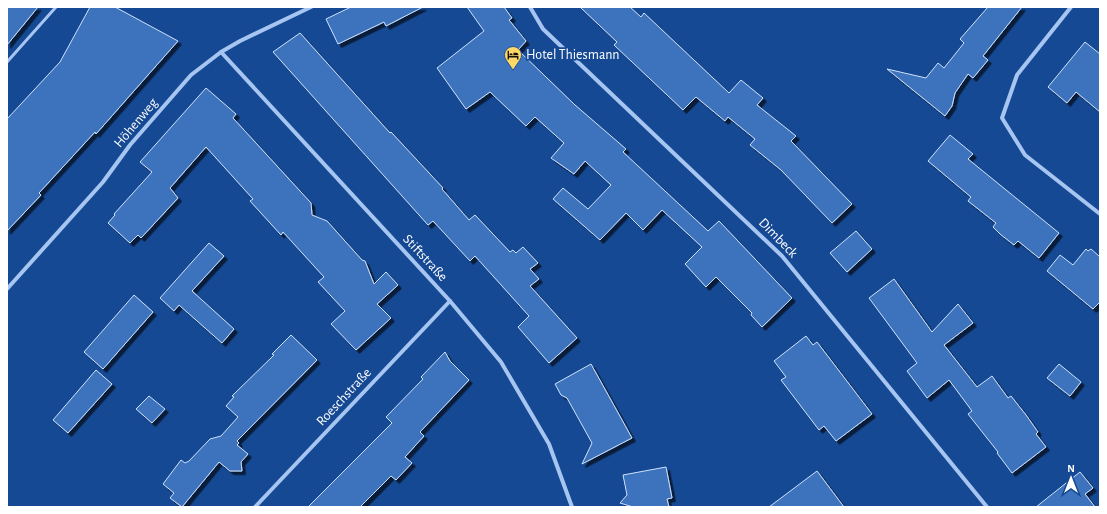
<svg xmlns="http://www.w3.org/2000/svg" width="1107" height="514" font-family="'Alegreya Sans',sans-serif">
	<defs>
		<filter id="shadow"><feDropShadow dx="3.5" dy="3.5" stdDeviation="0" flood-color="#0009"/></filter>
	</defs>
	<rect width="100%" height="100%" fill="#164994"/>
	<g fill="#3e72bc" stroke="#cde1fc" filter="url(#shadow)">
		<path d="M7 7H38L7 45Z"/>
		<path d="M90 7H115L178 41 96 134 95 132 39 193 41 195 7 231V119L60 62Z"/>
		<path d="M351 7H423L386 26 384 22 338 44 326 19Z"/>
		<path d="M467 7H504L512 18 509 20 526 41 518 50 575 105 626 149 623 152 708 231 719 221 792 298 762 327 751 315 752 313 716 277 706 287 685 264 702 247 662 210 643 230 626 213 600 240 553 199 563 188 588 209 611 185 585 161 574 174 551 158 564 143 535 117 526 126 490 92 466 109 437 68 484 31Z"/>
		<path d="M580 7H630L641 17 644 13 729 93 741 80 763 98 757 105 796 136 791 141 852 204 832 223 781 170 750 145 755 139 728 117 725 121 696 97 683 110 614 45 617 42Z"/>
		<path d="M988 7H1022L983 56 988 60 973 78 968 74 955 93 952 106 945 116 887 69 926 78 938 63 944 68 964 43 960 39Z"/>
		<path d="M300 33 390 133 391 132 443 188 442 189 469 220 475 215 510 252 513 250 516 253 523 247 538 263 530 269 539 279 530 286 577 338 549 363 518 327 529 316 475 256 470 261 433 221 428 225 273 52Z"/>
		<path d="M1085 42 1100 54V112L1076 92 1067 103 1048 87Z"/>
		<path d="M206 88 236 114 233 118 311 203 312 215 327 221 362 260 365 261 374 284 386 272 398 285 377 304 391 318 356 350 331 324 345 311 318 282 324 277 283 232 281 235 250 201 253 199 206 147 170 188 178 198 141 238 138 235 130 243 108 223 115 215 114 214 152 172 140 162Z"/>
		<path d="M950 135 973 154 968 159 1059 233 1039 258 1018 241 1014 245 1000 234 993 227 996 223 968 201 971 197 928 161Z"/>
		<path d="M856 231 872 249 847 272 830 253Z"/>
		<path d="M209 243 224 256 192 291 234 329 222 343 179 305 174 311 160 298Z"/>
		<path d="M1086 249 1088 251 1091 249 1100 257V302L1093 309 1047 271 1060 255 1073 265Z"/>
		<path d="M894 279 932 332 958 304 973 323 944 345 977 387 992 376 1008 398 1011 396 1026 415 1038 432 1036 434 1046 447 1012 473 997 453 998 452 968 414 972 411 949 380 927 398 907 371 917 363 869 298Z"/>
		<path d="M134 295 153 312 103 369 84 352Z"/>
		<path d="M291 335 317 360 237 441 239 443 237 445 248 454 241 462 242 471H230L219 462 182 507 170 498 174 493 163 484 181 460 185 463 189 461 210 439 221 436 238 417 226 406 234 397 232 396 274 355 272 354Z"/>
		<path d="M806 336 813 345 817 342 872 414 836 441 824 426 819 430 781 380 786 377 774 361Z"/>
		<path d="M445 352 450 361 469 380 420 432 424 436 405 457 412 463 396 480 391 476 360 507H308L392 423 386 417 423 379 421 377Z"/>
		<path d="M591 364 632 438 582 464 592 443 567 398 561 395 555 384Z"/>
		<path d="M1059 364 1081 382 1070 396 1047 378Z"/>
		<path d="M96 370 112 384 68 433 53 420Z"/>
		<path d="M149 396 165 409 152 423 136 409Z"/>
		<path d="M666 467 672 498 667 499 669 507H633L620 503 627 495 623 475Z"/>
		<path d="M817 471 844 507H769Z"/>
		<path d="M1080 472 1093 488 1085 494 1095 507H1036Z"/>
	</g>
	<g fill="none" stroke-linecap="round" stroke-linejoin="round">
		<path stroke="#a6c5f1" stroke-width="3" d="M7 62 56 7"/>
		<g stroke="#a6c5f1" stroke-width="4">
			<path d="M530 7 543 29 782 256 987 507"/>
			<path d="M1071 7 1017 75 1002 118 1025 155 1100 214"/>
			<path d="M221 52 450 301 501 362 549 444 572 507"/>
			<path d="M7 289 103 182 130 145 191 75 221 52 240 41 311 7"/>
			<path d="M255 507 450 301"/>
		</g>
	</g>
	<defs>
		<symbol id="hotel-pin" viewBox="-11 -11 22 30"><path d="M0 17L-7.5 6A9.5 9.5 0 1 1 7.5 6Z" fill="#ffd866" stroke="#164994"/><path d="M-6-4.5h1.5V1H6V5H4.5V3h-9V5H-6ZM-4 0a1.8 1.8 0 1 1 3.6 0ZM.5 0V-2.5h3Q6-2.5 6 0Z" fill="#111"/></symbol>
	</defs>
	<g fill-rule="evenodd">
		<use href="#hotel-pin" x="503" y="45" width="20" height="27"/>
	</g>
	<g text-anchor="middle" dominant-baseline="central" stroke-width="3.5" stroke-linejoin="round" paint-order="stroke">
		<g font-size="14" fill="#fff" stroke="#164994" text-anchor="start">
			<text x="526" y="55">Hotel Thiesmann</text>
		</g>
		<g font-size="14" fill="#fff" stroke="#164994">
			<text transform="translate(136 123) rotate(-50)">Höhenweg</text>
			<text transform="translate(778 238) rotate(46)">Dimbeck</text>
			<text transform="translate(425 258) rotate(47)">Stiftstraße</text>
			<text transform="translate(344 397) rotate(-47)">Roeschstraße</text>
		</g>
	</g>
	<rect width="1107" height="514" fill="none" stroke="#ffffff" stroke-width="16"/>
	<g transform="translate(1071 478)" stroke="#164994" stroke-width="3" paint-order="stroke">
	<path d="M0-3L7 15L0 10L-7 15Z" fill="#ffffff"/>
	<text y="-6" font-size="11" font-weight="bold" text-anchor="middle" fill="#ffffff">N</text>
	</g>
</svg>
